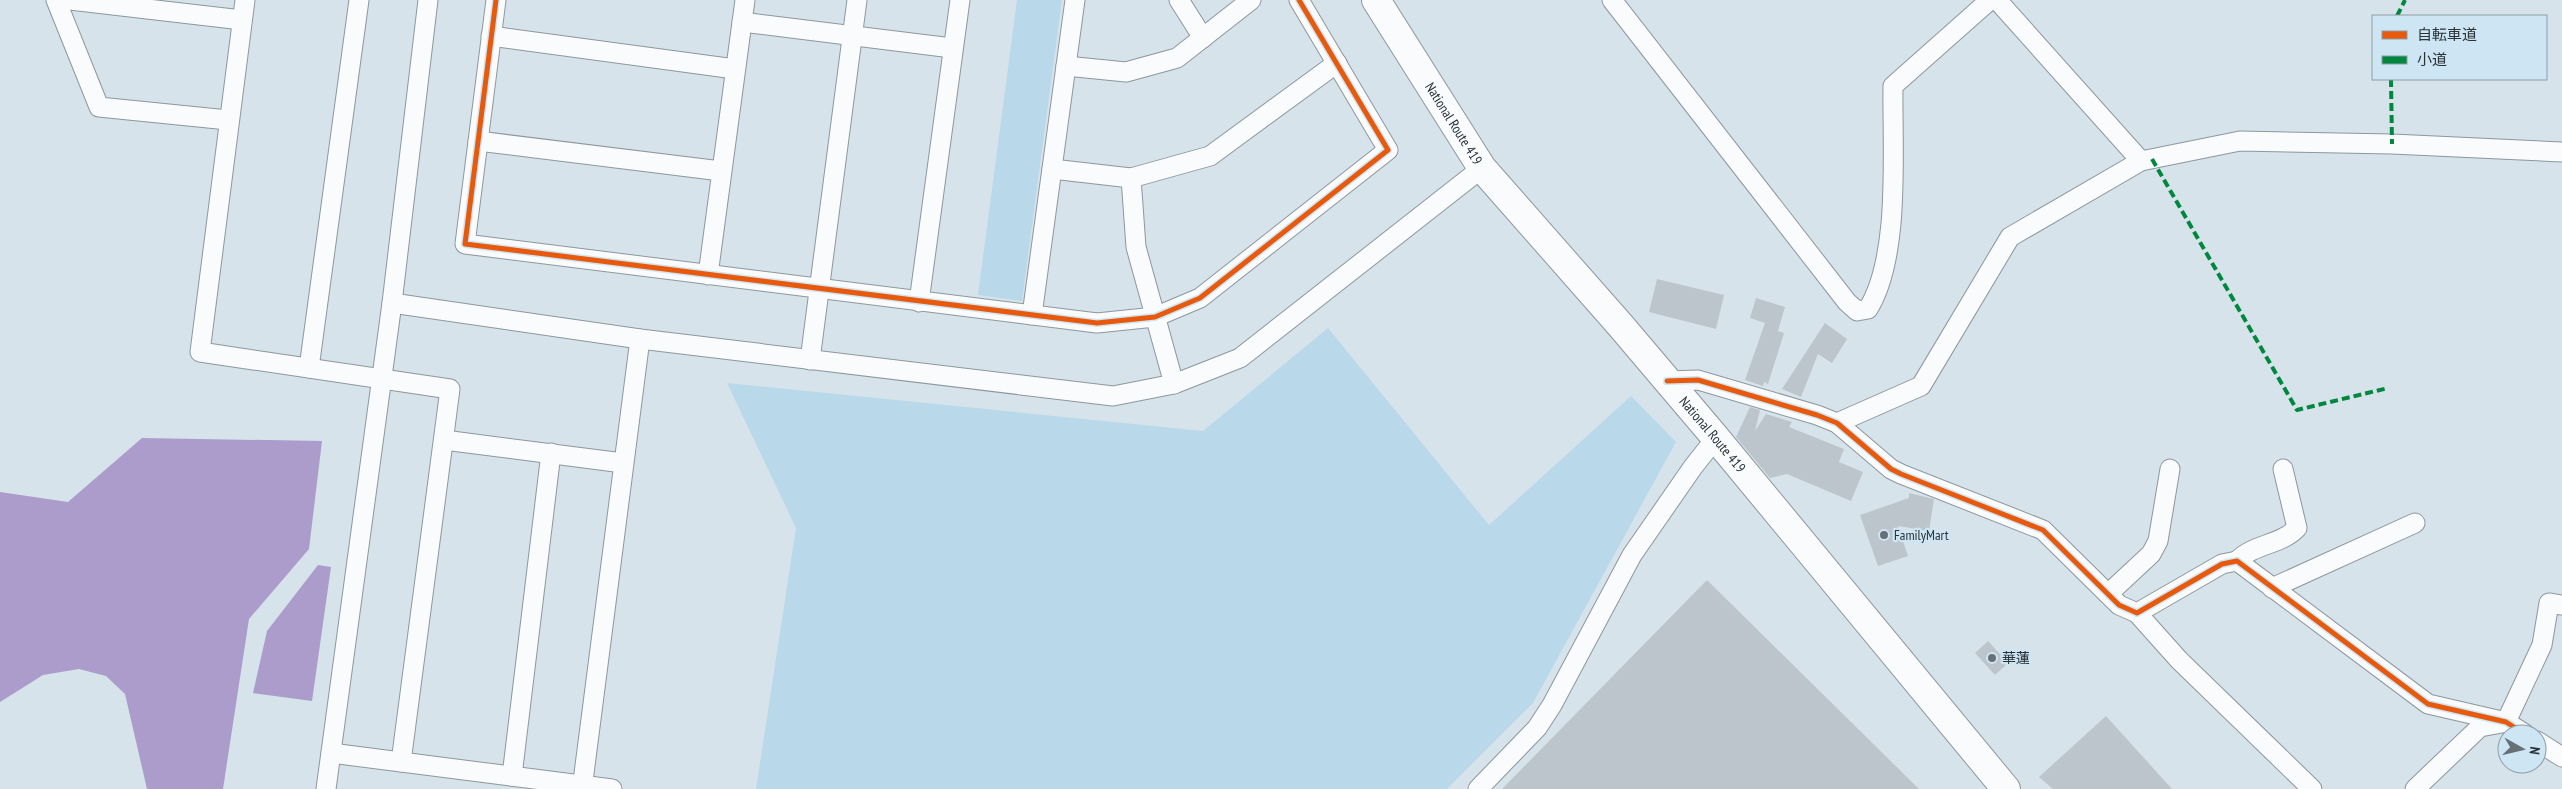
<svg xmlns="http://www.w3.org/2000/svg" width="2562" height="789" font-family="'PT Sans Narrow','Noto Sans JP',sans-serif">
	<rect width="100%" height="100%" fill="#d6e3eb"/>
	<g fill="#b9d9eb">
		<path d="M1017 0H1062L1022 301 978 295Z"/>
		<path d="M1328 328 1489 525 1631 396 1676 442 1533 703 1447 789H756L796 528 727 383 1203 431Z"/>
	</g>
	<g fill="#ab9ccc">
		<path d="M142 438 322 441 309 549 249 619 223 789H147L125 694 106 676 79 669 43 675 0 702V492L68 502Z"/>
		<path d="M318 565 331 567 312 701 253 693 267 631Z"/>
	</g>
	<g fill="#bdc5cc">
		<path d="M1657 279 1724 295 1716 329 1649 312Z"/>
		<path d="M1756 298 1785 307 1778 331 1784 333 1768 384 1764 382 1763 386 1745 380 1765 323 1750 318Z"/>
		<path d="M1825 323 1847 339 1832 363 1818 354 1801 397 1782 389Z"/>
		<path d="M1750 407 1760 410 1755 431 1766 414 1792 422 1789 427 1844 449 1839 462 1863 472 1851 501 1787 474 1770 478 1736 437Z"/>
		<path d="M1909 493 1934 499 1929 531 1898 526 1908 556 1878 566 1860 515 1909 498Z"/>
		<path d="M1707 580 1919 789H1502Z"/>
		<path d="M1988 641 2008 663 1995 675 1975 653Z"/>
		<path d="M2106 716 2172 789H2053L2039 777Z"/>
	</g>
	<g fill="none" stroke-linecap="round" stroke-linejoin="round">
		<defs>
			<g id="minor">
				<path d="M56 0 99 107 228 120"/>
				<path d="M70 0 242 20"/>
				<path d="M245 0 200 352 450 389 401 762"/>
				<path d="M496 0 465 244 1097 323 1155 317 1200 298 1388 150 1299 0"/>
				<path d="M1179 0 1203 38"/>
				<path d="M1612 0 1847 302 1857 311 1868 309C1901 256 1892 149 1893 86L1990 0"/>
				<path d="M1997 0 2141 161"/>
				<path d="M742 22 952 48"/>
				<path d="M491 36 735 69"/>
				<path d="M1066 66 1126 72 1177 58 1251 0"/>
				<path d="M478 141 721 171"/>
				<path d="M1052 169 1131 178 1210 156 1337 63"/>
				<path d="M1131 178 1136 247 1174 384"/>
				<path d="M708 275 745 0"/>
				<path d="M919 302 960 0"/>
				<path d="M392 303 640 339 1113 396 1174 384 1240 358 1482 168"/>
				<path d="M1032 315 1075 0"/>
				<path d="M810 360 857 0"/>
				<path d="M309 368 359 0"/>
				<path d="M1667 381 1698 380 1817 415 1837 423 1891 469 1901 474 2043 530 2119 605 2137 613 2222 564 2237 561 2428 704 2506 722 2525 734"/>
				<path d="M1837 423 1921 386 2010 237 2141 161 2240 141 2392 144 2562 152"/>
				<path d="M444 440 623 463"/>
				<path d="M2237 561C2253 544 2281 545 2297 528L2283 469"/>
				<path d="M2272 588 2415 523"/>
				<path d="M2108 594 2151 554 2158 541 2170 469"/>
				<path d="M2137 613 2179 660 2312 789"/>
				<path d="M2506 722 2542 645 2549 603 2562 605"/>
				<path d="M2537 741 2562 757"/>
				<path d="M331 753 612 789"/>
				<path d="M512 776 551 453"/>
				<path d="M326 789 392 303 428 0"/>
				<path d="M582 789 640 339"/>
				<path d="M1478 789 1537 728 1552 705 1632 555 1693 467 1716 438"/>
				<path d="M2415 789 2480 727 2502 723"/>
			</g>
			<g id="highway">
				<path id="s1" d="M1376 0 1482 168 1621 326 1716 438 2006 789"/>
			</g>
		</defs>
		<use href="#minor" stroke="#8d979d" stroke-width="21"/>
		<use href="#highway" stroke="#8d979d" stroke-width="30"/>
		<use href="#minor" stroke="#f9fbfc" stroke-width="19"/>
		<use href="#highway" stroke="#f9fbfc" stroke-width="28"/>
		<g stroke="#00873e" stroke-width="4" stroke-dasharray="8 4" stroke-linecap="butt">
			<path d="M2397 16 2405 0"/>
			<path d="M2391 79 2392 144"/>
			<path d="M2152 159 2297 410 2388 388"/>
		</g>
		<defs>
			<g id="cycleway">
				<path d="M496 0 465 244 1097 323 1155 317 1200 298 1388 150 1299 0"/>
				<path d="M1667 381 1698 380 1817 415 1837 423 1891 469 1901 474 2043 530 2119 605 2137 613 2222 564 2237 561 2428 704 2506 722 2525 734"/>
			</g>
		</defs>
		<use href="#cycleway" stroke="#cee5f3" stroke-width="8"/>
		<use href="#cycleway" stroke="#e8590c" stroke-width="5"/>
	</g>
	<g fill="#667076" stroke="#cee5f3" stroke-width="2">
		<circle cx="1884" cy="535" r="5"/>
		<circle cx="1992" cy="658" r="5"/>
	</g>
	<g text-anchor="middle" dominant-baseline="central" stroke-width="4.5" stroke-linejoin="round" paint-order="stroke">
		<g font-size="14" fill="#293237" stroke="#cee5f3">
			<text stroke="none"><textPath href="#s1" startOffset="146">National Route 419</textPath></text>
			<text stroke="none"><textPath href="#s1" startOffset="551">National Route 419</textPath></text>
		</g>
		<g font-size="14" fill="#293237" stroke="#cee5f3" text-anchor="start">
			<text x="1894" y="535">FamilyMart</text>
			<text x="2002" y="658">華蓮</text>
		</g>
	</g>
	<rect x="2372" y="15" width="175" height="65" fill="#cee5f3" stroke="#8c9da8"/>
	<rect x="2382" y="31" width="25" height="8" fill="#e8590c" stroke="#8c9da8"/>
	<text x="2417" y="40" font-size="15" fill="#293237">自転車道</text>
	<rect x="2382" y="56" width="25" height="8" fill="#00873e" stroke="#8c9da8"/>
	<text x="2417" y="65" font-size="15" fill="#293237">小道</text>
	<g transform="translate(2522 749) rotate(98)"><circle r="24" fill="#cee5f3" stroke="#8c9da8"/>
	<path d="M0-4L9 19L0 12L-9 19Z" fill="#667076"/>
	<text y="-8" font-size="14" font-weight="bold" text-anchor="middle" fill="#293237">N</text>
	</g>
</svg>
